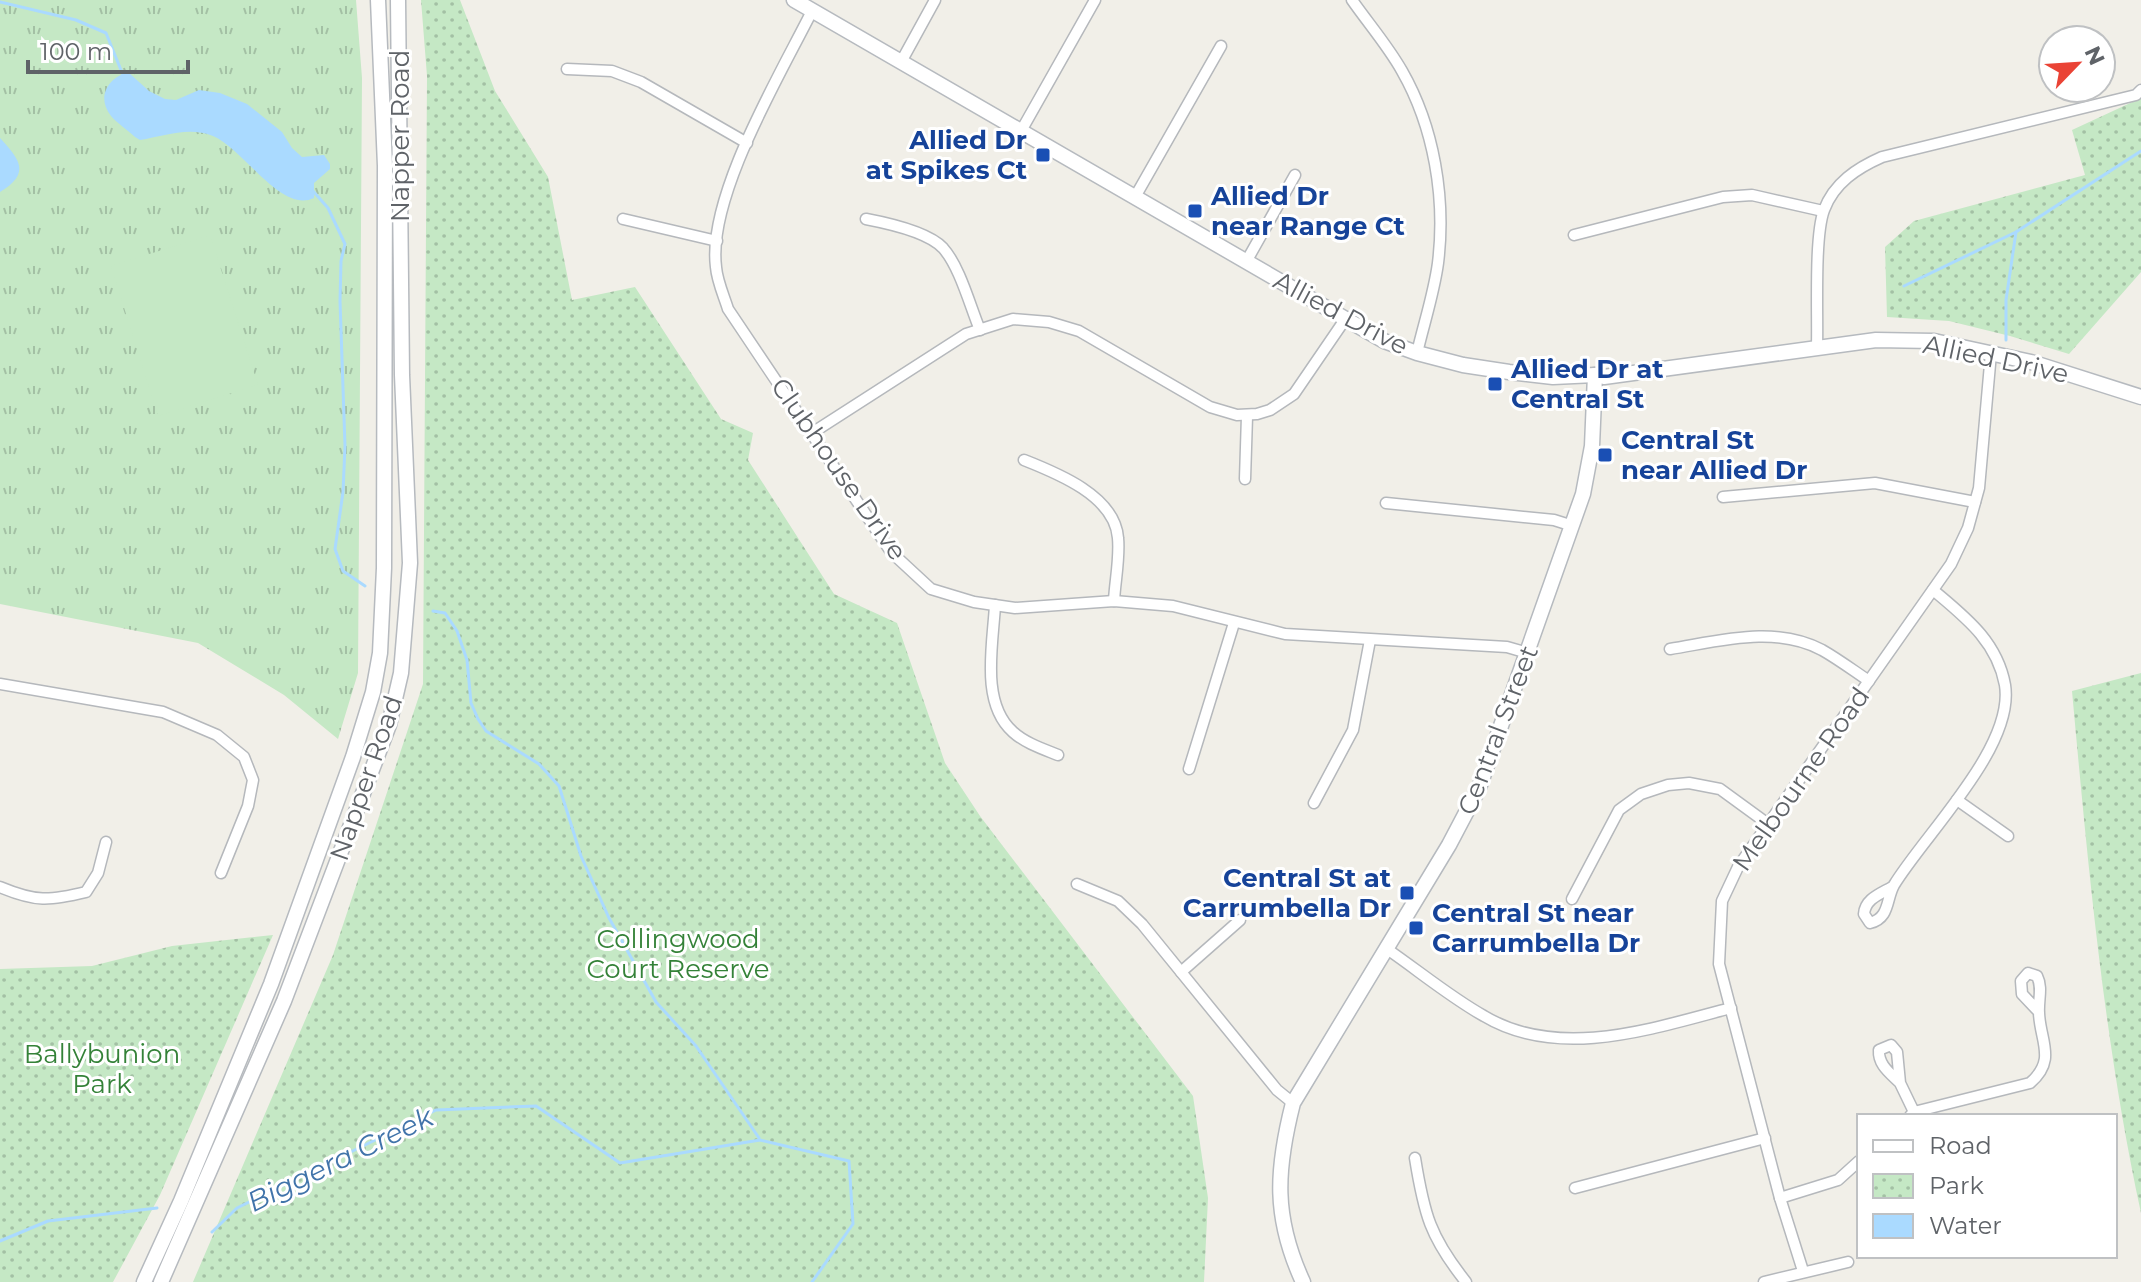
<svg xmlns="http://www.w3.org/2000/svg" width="2141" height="1282" font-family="Montserrat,sans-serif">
	<defs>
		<pattern id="grass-tufts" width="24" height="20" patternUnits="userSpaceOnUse" patternTransform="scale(2)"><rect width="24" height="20" fill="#c5e8c5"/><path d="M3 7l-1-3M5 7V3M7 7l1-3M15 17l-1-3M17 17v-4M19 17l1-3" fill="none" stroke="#a3c0a4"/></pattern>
		<pattern id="park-dots" width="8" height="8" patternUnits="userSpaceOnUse" patternTransform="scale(2)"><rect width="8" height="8" fill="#c5e8c5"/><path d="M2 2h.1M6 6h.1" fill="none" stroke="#a3c0a4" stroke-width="1.8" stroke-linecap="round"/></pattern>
	</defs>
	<rect width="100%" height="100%" fill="#f1efe8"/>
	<path fill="url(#grass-tufts)" d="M0 0H356L362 78 358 673 338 739 284 695 198 643 0 604Z"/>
	<g fill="url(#park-dots)">
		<path d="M421 0H460L495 91 548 177 572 300 635 287 721 419 753 433 748 460 834 594 897 623 945 763 980 816 1193 1096 1208 1198 1204 1282H193L333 955 423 684 427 76Z"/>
		<path d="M2141 98V272L2069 354 2010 336 1949 321 1887 317 1885 247 1914 221 2085 175 2072 130Z"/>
		<path d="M2141 673V1213C2104 1042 2088 866 2072 691Z"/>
		<path d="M273 935 160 1195 113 1282H0V969L92 966 172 946Z"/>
	</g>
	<path fill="#c5e8c5" d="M210 235 258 385 158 416 111 266Z"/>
	<g fill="#aadaff">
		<path d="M128 72 149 91 165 99 176 100 199 90 220 93 247 104 282 132 292 148 302 157 324 155 330 164V169L314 183V198C281 214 244 149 213 136 189 126 164 136 140 140L135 137C128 130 118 124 111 116 96 97 108 78 128 72Z"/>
		<path d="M0 138C20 160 31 173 0 192Z"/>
	</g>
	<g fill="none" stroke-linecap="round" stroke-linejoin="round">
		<g stroke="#aadaff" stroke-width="3">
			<path d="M0 2 76 20 106 33 123 75"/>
			<path d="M313 191 328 208 345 244 341 261 340 301 345 446 343 492 335 549 343 571 365 586"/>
			<path d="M1904 286 2016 232"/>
			<path d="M2006 340V300L2016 232 2141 151"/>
			<path d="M433 611 445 613 457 631 467 660 471 703 478 719 486 731 539 764 559 786 581 856 609 918 656 1002 696 1046 759 1138"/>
			<path d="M212 1232 237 1208 436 1110 536 1106 620 1163 760 1140 849 1161 853 1224 812 1282"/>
			<path d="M0 1241 48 1221 157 1208"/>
		</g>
		<defs>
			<g id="street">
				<path d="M1352 0C1368 23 1388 46 1402 71 1434 127 1446 198 1438 263 1434 293 1424 323 1417 353"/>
				<path d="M812 11C780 75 707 197 716 267 717 281 724 296 728 309L891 552 931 589 974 602 1015 608 1114 601 1173 606 1285 634 1507 647 1528 653"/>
				<path d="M901 62 935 0"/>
				<path d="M567 69 612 71 641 82 747 143"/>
				<path d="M1021 131 1095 0"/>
				<path d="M1135 197 1221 46"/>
				<path d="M623 219 717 241"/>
				<path d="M866 219C887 223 928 232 943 248 960 267 970 306 980 330"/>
				<path d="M1574 235 1723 197 1752 195 1823 211"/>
				<path d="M1246 262 1295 175"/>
				<path d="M1817 347C1818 315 1814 237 1824 210 1834 183 1857 168 1882 157L2136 95 2141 90"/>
				<path d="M812 433 966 334 1013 319 1049 322 1079 331 1210 407 1237 415 1257 414 1270 410 1294 394 1346 318"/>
				<path d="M1024 460C1057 473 1115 496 1118 538 1120 558 1115 581 1114 601"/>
				<path d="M1245 479 1247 416"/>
				<path d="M1723 497 1875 483 1975 502"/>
				<path d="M1386 503 1554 520 1573 526"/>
				<path d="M995 605C993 644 980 703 1013 732 1025 743 1043 749 1058 755"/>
				<path d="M1670 649C1720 641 1775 625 1822 650 1838 659 1854 671 1869 681"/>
				<path d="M0 684 163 712 217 735 244 757 253 780 248 806 221 873"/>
				<path d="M1189 769 1234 623"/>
				<path d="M1957 800 2008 836"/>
				<path d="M1314 803 1353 730 1370 640"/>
				<path d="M1077 884 1118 901 1142 924 1277 1090 1293 1103"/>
				<path d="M0 887C36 902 49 901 86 892L98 873 106 842"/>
				<path d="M1892 887C1880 894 1865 899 1864 914L1870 923C1890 918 1886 899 1894 885 1925 834 2015 747 2005 685 1997 641 1965 617 1933 590"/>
				<path d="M1572 899 1619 810 1641 794 1668 785 1689 783 1720 789 1768 824"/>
				<path d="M1387 949C1419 971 1450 997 1484 1016 1559 1061 1654 1028 1731 1008"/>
				<path d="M1181 972 1240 920"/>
				<path d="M1900 1083C1890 1073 1878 1065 1879 1050L1891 1045 1897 1052 1900 1083 1914 1112"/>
				<path d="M1910 1116 1914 1112 2030 1083C2057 1060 2040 1041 2039 1013 2038 1000 2043 988 2037 976L2028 973 2021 981 2022 994 2039 1012"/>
				<path d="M1415 1158C1424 1214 1430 1237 1466 1282"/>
				<path d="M1575 1188 1765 1138"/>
				<path d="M1780 1198 1838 1180 1859 1161"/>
				<path d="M1803 1271 1780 1198 1719 964 1722 901 1738 867 1951 564 1968 528 1979 488 1991 353"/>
				<path d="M1764 1282 1848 1262"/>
			</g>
			<g id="secondary">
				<path d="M794 0 1318 303 1384 341 1417 353 1463 365 1509 372 1553 377 1595 375 1604 377 1876 340 1934 341 2031 362 2141 397"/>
				<path d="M144 1282 181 1201 271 984 353 757 373 692 380 653 384 568 385 166 378 0"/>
				<path d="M161 1282 284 1001 389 725 401 673 410 563 402 375 398 0"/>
				<path d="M1303 1282C1273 1217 1276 1170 1293 1103L1449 845 1479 788 1583 494 1592 446 1595 375"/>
			</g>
		</defs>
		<use href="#street" stroke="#b5b8bc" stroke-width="13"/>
		<use href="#secondary" stroke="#b6babf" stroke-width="17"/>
		<use href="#street" stroke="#fff" stroke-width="10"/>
		<use href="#secondary" stroke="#fff" stroke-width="14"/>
	</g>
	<g fill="#1a4fb4" stroke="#fff" stroke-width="3">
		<rect x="1035" y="147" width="16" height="16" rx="4"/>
		<rect x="1187" y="203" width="16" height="16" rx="4"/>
		<rect x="1487" y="376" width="16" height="16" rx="4"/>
		<rect x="1597" y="447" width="16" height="16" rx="4"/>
		<rect x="1399" y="885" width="16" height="16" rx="4"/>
		<rect x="1408" y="920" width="16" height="16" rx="4"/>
	</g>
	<g text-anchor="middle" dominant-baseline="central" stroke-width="6" stroke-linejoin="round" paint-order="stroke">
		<g font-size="26" fill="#5f6368" stroke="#fff">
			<text transform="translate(400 136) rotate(-90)">Napper Road</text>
			<text transform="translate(1341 313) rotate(28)">Allied Drive</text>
			<text transform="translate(1996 359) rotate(12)">Allied Drive</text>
			<text transform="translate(839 469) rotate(55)">Clubhouse Drive</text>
			<text transform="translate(1498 730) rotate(-69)">Central Street</text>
			<text transform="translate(366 778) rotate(-71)">Napper Road</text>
			<text transform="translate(1801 779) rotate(-55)">Melbourne Road</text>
		</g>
		<g font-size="26" font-weight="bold" fill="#164399" stroke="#fff" text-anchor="start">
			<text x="1027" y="140" text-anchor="end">Allied Dr<tspan x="1027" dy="30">at Spikes Ct</tspan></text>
			<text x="1211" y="196">Allied Dr<tspan x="1211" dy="30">near Range Ct</tspan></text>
			<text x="1511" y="369">Allied Dr at<tspan x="1511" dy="30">Central St</tspan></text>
			<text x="1621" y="440">Central St<tspan x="1621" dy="30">near Allied Dr</tspan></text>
			<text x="1391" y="878" text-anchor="end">Central St at<tspan x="1391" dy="30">Carrumbella Dr</tspan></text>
			<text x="1432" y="913">Central St near<tspan x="1432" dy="30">Carrumbella Dr</tspan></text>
		</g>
		<g font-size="26" fill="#348238" stroke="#fff">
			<text x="678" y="939">Collingwood<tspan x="678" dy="30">Court Reserve</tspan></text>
			<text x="102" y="1054">Ballybunion<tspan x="102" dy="30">Park</tspan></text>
		</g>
		<g font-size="28" font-style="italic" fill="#4174aa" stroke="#fff">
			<text transform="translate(340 1159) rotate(-26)">Biggera Creek</text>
		</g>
	</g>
	<rect x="1857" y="1114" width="260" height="144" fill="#ffffff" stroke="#bfc1c3" stroke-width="2"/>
	<rect x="1873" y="1140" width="40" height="12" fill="#ffffff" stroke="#bfc1c3" stroke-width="2"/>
	<text x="1929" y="1154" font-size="24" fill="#5f6368">Road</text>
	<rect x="1873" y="1174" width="40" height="24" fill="url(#park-dots)" stroke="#bfc1c3" stroke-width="2"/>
	<text x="1929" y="1194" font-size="24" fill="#5f6368">Park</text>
	<rect x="1873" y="1214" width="40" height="24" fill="#aadaff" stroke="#bfc1c3" stroke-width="2"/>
	<text x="1929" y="1234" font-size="24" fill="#5f6368">Water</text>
	<g transform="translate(2077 64) rotate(65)"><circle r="38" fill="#ffffff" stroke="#bfc1c3" stroke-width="2"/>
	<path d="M0-6L14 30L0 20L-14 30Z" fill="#ea4335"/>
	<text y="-12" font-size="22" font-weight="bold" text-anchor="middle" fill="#5f6368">N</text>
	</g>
	<path d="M28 60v12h160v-12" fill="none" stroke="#5f6368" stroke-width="4"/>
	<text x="40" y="60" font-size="24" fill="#5f6368" stroke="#ffffff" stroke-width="6" paint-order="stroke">100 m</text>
</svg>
